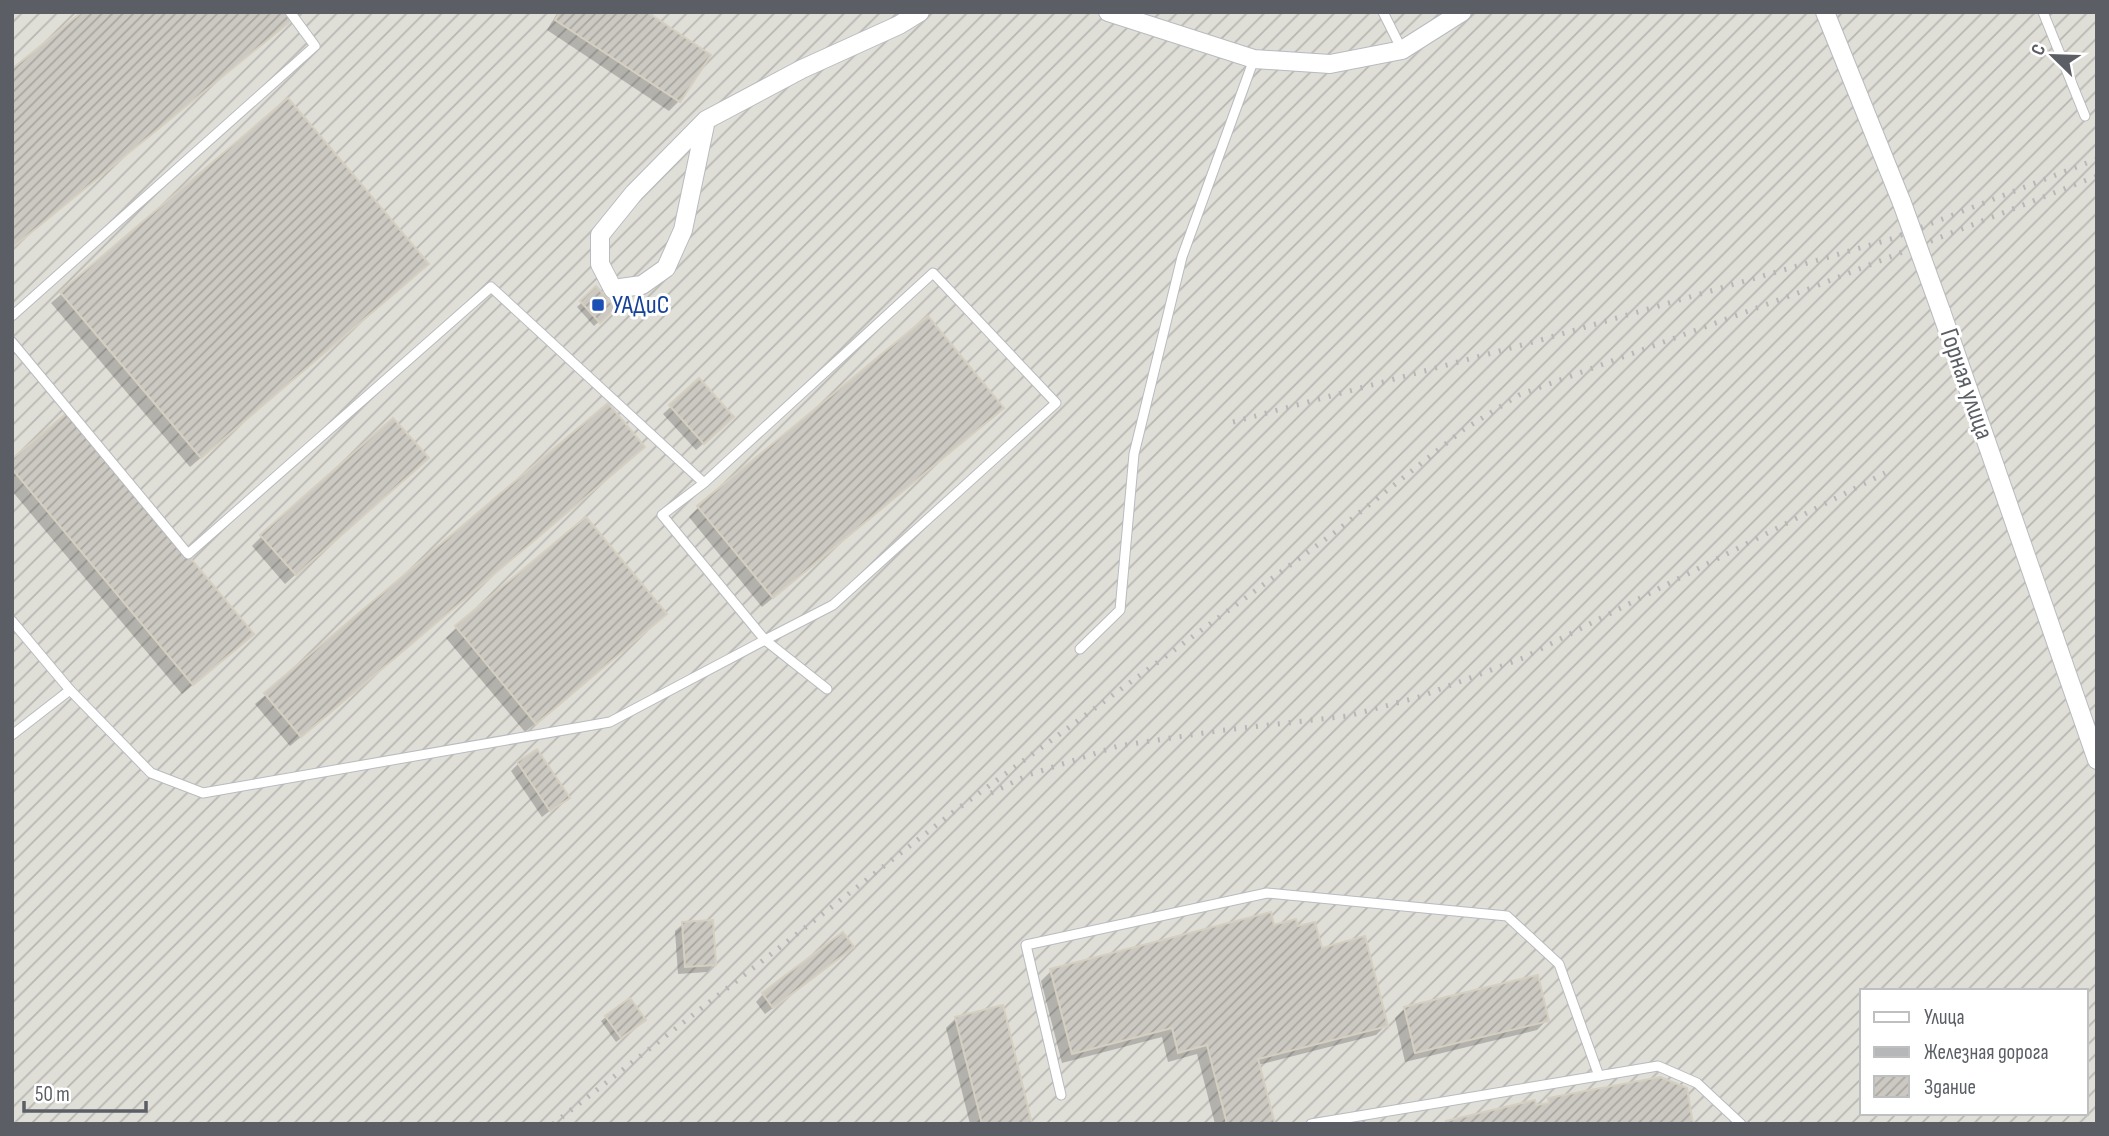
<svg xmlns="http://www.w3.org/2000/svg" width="2109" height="1136" font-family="'Sofia Sans Condensed',sans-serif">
	<defs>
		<pattern id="industrial-furrows" width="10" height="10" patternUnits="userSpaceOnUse" patternTransform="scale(1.75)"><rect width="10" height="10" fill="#dfded7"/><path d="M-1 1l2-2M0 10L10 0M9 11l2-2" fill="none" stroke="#b8b7b2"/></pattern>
		<pattern id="building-hatch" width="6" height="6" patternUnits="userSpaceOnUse" patternTransform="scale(1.75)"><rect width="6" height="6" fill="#ccc9c2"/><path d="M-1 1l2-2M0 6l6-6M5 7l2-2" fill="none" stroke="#a9a6a1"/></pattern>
	</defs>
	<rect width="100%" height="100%" fill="#efede3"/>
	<path fill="url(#industrial-furrows)" fill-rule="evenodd" d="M12 12H2097V1124H12ZM1862 991H2086V1113H1862Z"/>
	<g fill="#0003">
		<path d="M558 12H644L679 101 669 111 547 30Z"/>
		<path d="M287 101 417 274 190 467 51 303Z"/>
		<path d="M596 289 614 308 594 326 577 307Z"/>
		<path d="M699 380 725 424 696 450 663 414Z"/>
		<path d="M608 405 633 457 290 746 255 704Z"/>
		<path d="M992 418 762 607 689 517 699 507Z"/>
		<path d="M12 462 242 644 182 694 12 491Z"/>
		<path d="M416 467 285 584 252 546 261 537Z"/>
		<path d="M586 519 655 624 525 732 446 638Z"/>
		<path d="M518 764 567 797 542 817 511 771Z"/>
		<path d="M683 924 714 964 707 972 678 974 675 931Z"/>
		<path d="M1273 927 1296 929 1321 950 1386 1025 1376 1035 1258 1065 1273 1124H1215L1197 1054 1168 1062 1162 1037 1062 1063 1041 981 1051 971Z"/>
		<path d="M845 954 765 1014 756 1002 763 994Z"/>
		<path d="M1405 1008 1547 1020 1537 1030 1405 1062 1395 1018Z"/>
		<path d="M606 1017 639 1025 616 1042 601 1021Z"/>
		<path d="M956 1018 1030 1124H970L946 1028Z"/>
	</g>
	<g fill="url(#building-hatch)" stroke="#d4cfc0" stroke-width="2">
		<path d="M82 12H286L292 20 12 248V69Z"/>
		<path d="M560 12H647L711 55 680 102 555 20Z"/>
		<path d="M288 98 429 264 201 458 60 292Z"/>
		<path d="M596 286 616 308 600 323 580 301Z"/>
		<path d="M928 316 1004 408 773 598 697 506Z"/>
		<path d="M699 378 734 417 704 444 669 405Z"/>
		<path d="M608 403 645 447 301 737 264 693Z"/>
		<path d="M68 412 254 634 193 685 12 469V459Z"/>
		<path d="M393 418 429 458 296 575 260 535Z"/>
		<path d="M586 517 667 614 536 724 455 626Z"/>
		<path d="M537 749 570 798 550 811 517 762Z"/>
		<path d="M1271 912 1274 925 1296 919 1298 926 1315 922 1322 948 1365 936 1388 1026 1258 1059 1275 1124H1227L1207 1045 1178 1053 1172 1028 1072 1054 1050 969Z"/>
		<path d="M713 920 716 965 685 967 682 922Z"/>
		<path d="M843 932 854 947 773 1008 762 993Z"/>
		<path d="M1538 975 1549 1021 1415 1053 1404 1007Z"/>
		<path d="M630 998 646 1020 621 1038 605 1016Z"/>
		<path d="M1003 1005 1032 1124H982L955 1017Z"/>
		<path d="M1660 1077 1687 1088 1693 1124H1447L1446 1121 1535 1100 1536 1105 1549 1103 1548 1098Z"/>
	</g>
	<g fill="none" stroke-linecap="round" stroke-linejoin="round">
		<defs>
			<g id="lane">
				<path d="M1383 12 1402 50"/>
				<path d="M2043 12 2085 116"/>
				<path d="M12 316 315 46 290 12"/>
				<path d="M12 342 188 554 491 287 704 483 662 515 765 640 833 605 1056 403 933 273 704 483"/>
				<path d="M12 621 70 690"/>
				<path d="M1080 649 1120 610 1134 454 1182 257 1254 59"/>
				<path d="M12 735 70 690 151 773 203 793 610 722 765 640 827 689"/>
				<path d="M1061 1095 1026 945 1267 893 1507 916 1559 964 1599 1076"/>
				<path d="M1311 1124 1658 1066 1697 1083 1741 1124"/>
			</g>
			<g id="street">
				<path d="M1108 12 1254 59 1330 64 1402 50 1462 12"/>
				<path d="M1825 12 1902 203"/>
				<path d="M706 120 683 230 666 268 642 285 613 289 600 264V235L634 193 706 120 802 69 899 25 920 12"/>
				<path d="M1941 311 2097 760"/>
			</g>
		</defs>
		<use href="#lane" stroke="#b8bbc0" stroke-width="11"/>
		<use href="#street" stroke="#b8bbc0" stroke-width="20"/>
		<use href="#lane" stroke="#fff" stroke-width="9"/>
		<use href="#street" stroke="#fff" stroke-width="18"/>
		<g stroke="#b6b7b8" stroke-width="5" stroke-dasharray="2 9" stroke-linecap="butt">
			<path d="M1233 422 1537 341 1891 239 2097 159"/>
			<path d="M991 793 1028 775 1118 746 1217 731 1348 716 1419 697 1523 658 1885 473"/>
			<path d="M553 1124 956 810 1334 533 1463 430 1519 395 1803 291 2097 176"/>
		</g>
		<defs>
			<path id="street-bridge" d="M1902 203 1941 311"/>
		</defs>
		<use href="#street-bridge" stroke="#b8bbc0" stroke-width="20" stroke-linecap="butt"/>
		<use href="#street-bridge" stroke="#fff" stroke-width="18"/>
	</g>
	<rect fill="#1a4fb4" stroke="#fff" stroke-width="2.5" x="591" y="298" width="14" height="14" rx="3.5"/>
	<g text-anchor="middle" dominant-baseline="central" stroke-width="6" stroke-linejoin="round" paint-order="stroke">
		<g font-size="26" fill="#164399" stroke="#fff" text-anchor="start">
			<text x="612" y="305">УАДиС</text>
		</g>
		<g font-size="26" fill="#5b5f65" stroke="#fff">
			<text transform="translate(1966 384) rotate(71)">Горная улица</text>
		</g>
	</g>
	<rect width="2109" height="1136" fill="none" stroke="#5b5f65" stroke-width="28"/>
	<rect x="1860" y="989" width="228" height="126" fill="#ffffff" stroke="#bdbfc1" stroke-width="2"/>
	<rect x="1874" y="1012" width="35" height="10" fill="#ffffff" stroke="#bdbfc1" stroke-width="2"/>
	<text x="1924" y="1024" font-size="21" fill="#5b5f65">Улица</text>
	<rect x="1874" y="1047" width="35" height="10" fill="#b6b7b8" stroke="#bdbfc1" stroke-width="2"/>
	<text x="1924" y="1059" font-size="21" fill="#5b5f65">Железная дорога</text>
	<rect x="1874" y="1076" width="35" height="21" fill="url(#building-hatch)" stroke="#bdbfc1" stroke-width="2"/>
	<text x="1924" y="1094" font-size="21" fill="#5b5f65">Здание</text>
	<g transform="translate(2053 56) rotate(293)" stroke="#ffffff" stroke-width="5" paint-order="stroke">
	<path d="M0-5L12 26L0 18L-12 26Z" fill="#5b5f65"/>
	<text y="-10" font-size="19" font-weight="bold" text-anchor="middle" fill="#5b5f65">С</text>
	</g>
	<path d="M24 1101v10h122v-10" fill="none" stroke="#5b5f65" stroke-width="3.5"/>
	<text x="35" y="1101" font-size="21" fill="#5b5f65" stroke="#ffffff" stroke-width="5" paint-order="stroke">50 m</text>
</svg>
